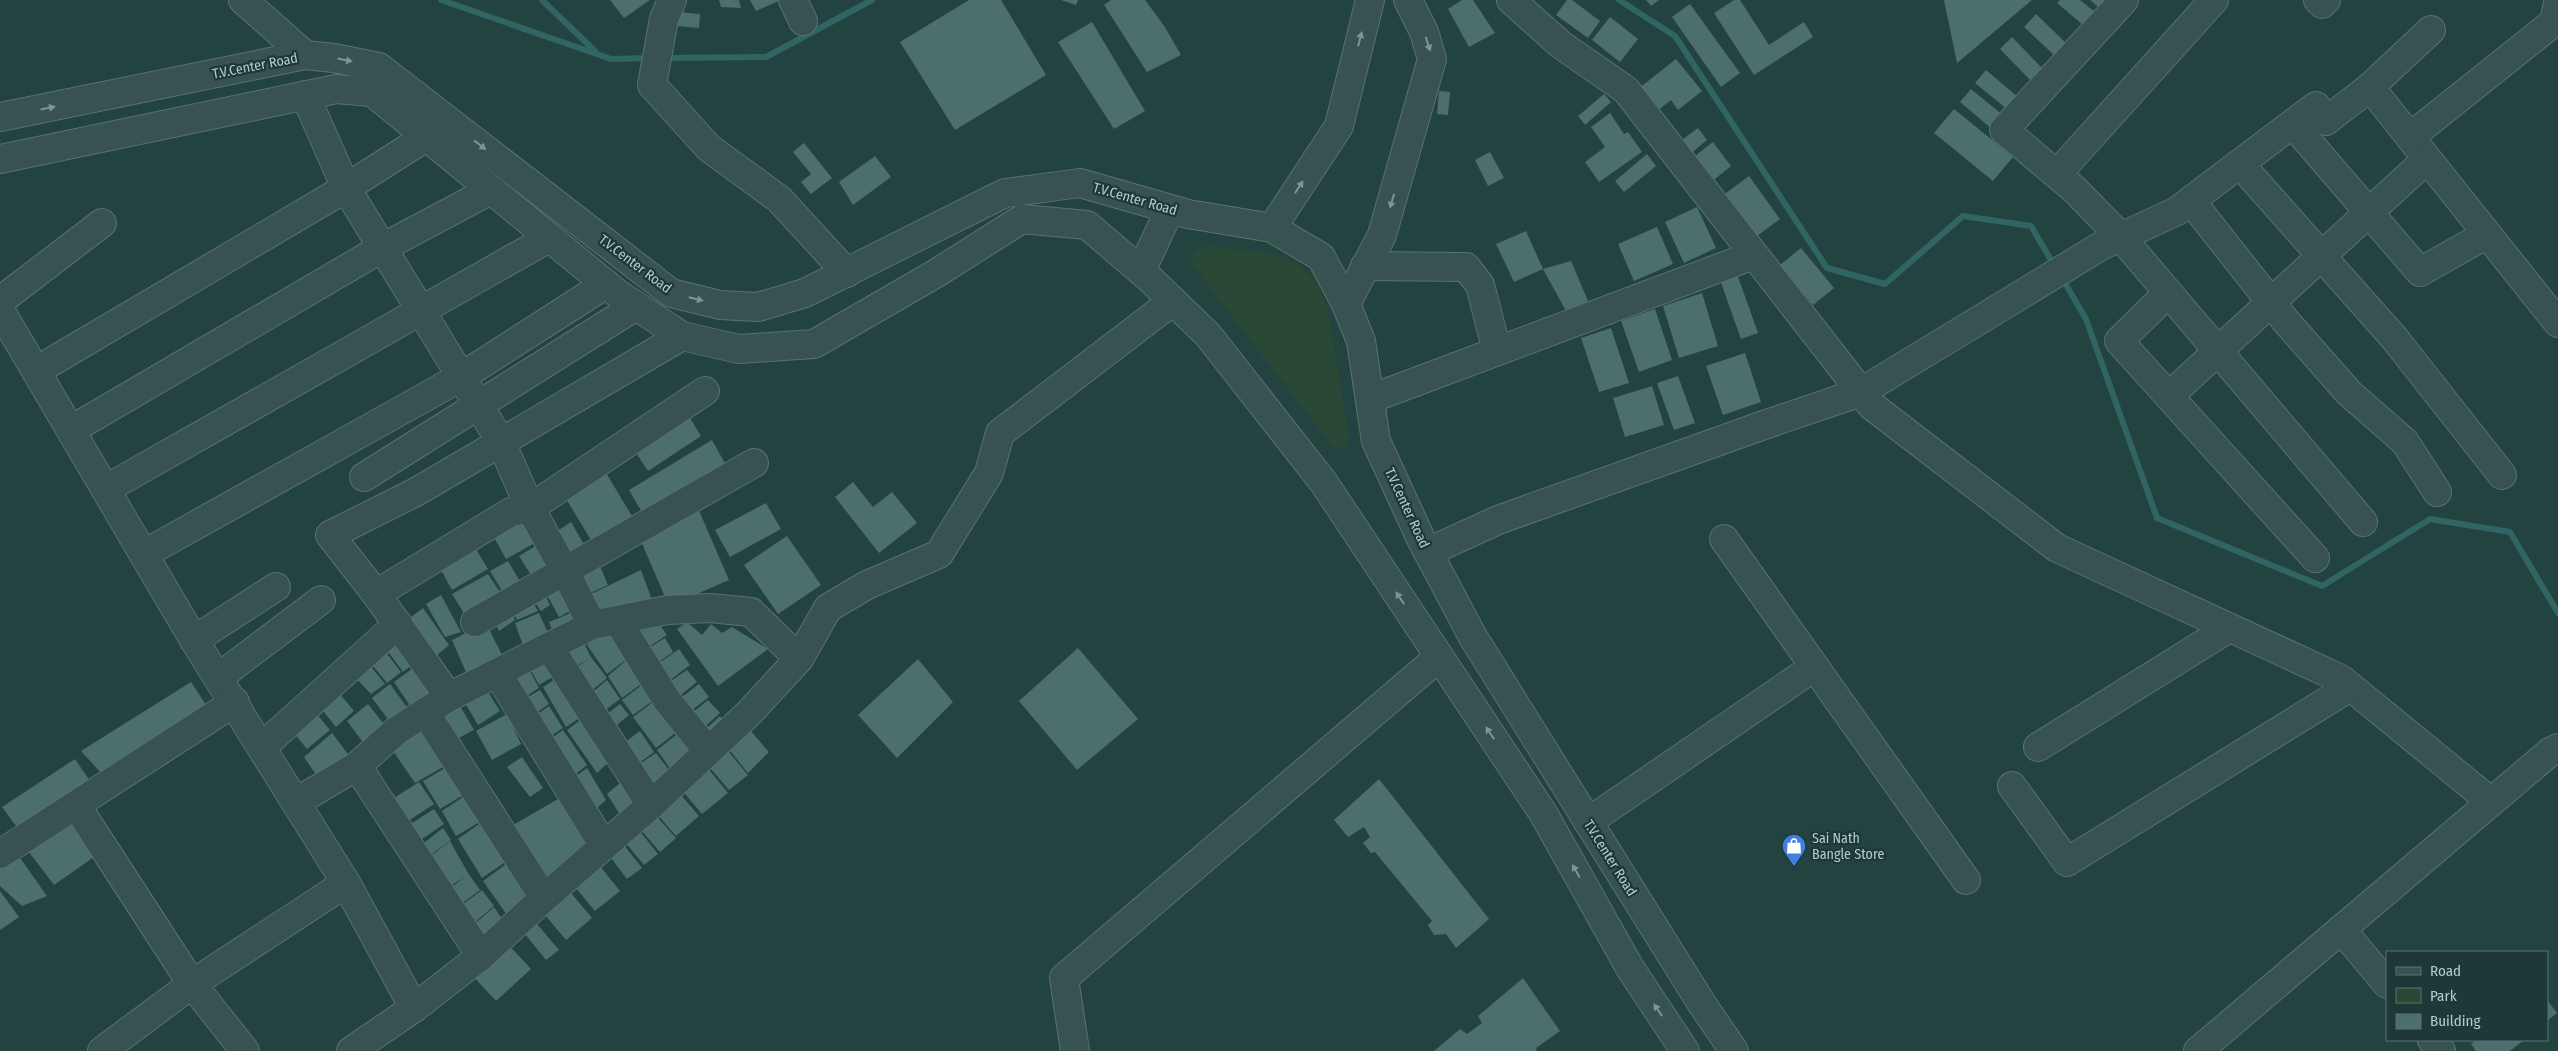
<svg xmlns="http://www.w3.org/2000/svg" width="2558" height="1051" font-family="'Fira Sans Condensed',sans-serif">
	<rect width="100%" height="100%" fill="#234341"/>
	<path fill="#294836" d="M1206 246C1221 248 1278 252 1288 258 1308 269 1321 287 1328 309L1349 439 1344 451 1332 446 1191 263 1194 252Z"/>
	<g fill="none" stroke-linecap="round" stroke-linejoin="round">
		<g stroke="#316563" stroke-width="6">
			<path d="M441 0 611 59 650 58"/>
			<path d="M542 0 595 51"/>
			<path d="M1619 0 1675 36 1827 268 1885 284 1963 216 2031 226 2055 267"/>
			<path d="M663 58 766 57 872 0"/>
			<path d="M2062 278 2086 319 2157 518 2322 586 2430 519 2510 532 2558 613"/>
		</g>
	</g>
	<g fill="#4c6e6c">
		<path d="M610 0H650L624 18Z"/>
		<path d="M719 0H739L741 8 721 7Z"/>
		<path d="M750 0H781L756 11Z"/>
		<path d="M969 0H1001L1046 75 955 130 900 42Z"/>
		<path d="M1061 0H1078L1076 5Z"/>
		<path d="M1111 0H1145L1165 27 1181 55 1147 72 1104 5Z"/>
		<path d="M1462 0H1473L1495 33 1469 47 1448 9Z"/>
		<path d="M1567 0H1572L1600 21 1588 38 1556 15Z"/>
		<path d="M1646 0H1659L1651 6Z"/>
		<path d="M1734 0H1740L1769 45 1804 22 1813 37 1754 75 1714 13Z"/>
		<path d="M1944 0H2032L1957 63Z"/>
		<path d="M2060 0H2080L2101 17 2090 31 2057 3Z"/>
		<path d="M2090 0H2117L2109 16Z"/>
		<path d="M1690 4 1740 73 1721 87 1672 17Z"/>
		<path d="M678 12 700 14 699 28 677 26Z"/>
		<path d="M2036 14 2067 44 2055 56 2024 27Z"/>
		<path d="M1610 17 1638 39 1620 62 1592 40Z"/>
		<path d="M1092 22 1145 111 1114 129 1058 42Z"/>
		<path d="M2012 37 2042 68 2030 80 2000 49Z"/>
		<path d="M1676 59 1702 91 1678 110 1671 100 1656 112 1638 89Z"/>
		<path d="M1986 70 2018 97 2008 110 1975 83Z"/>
		<path d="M1971 89 2004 116 1993 130 1960 102Z"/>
		<path d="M1439 91 1450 92 1448 115 1437 114Z"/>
		<path d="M1604 94 1611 102 1585 125 1578 116Z"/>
		<path d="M1954 109 2013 157 1993 181 1934 133Z"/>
		<path d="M1610 113 1624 134 1628 132 1642 152 1599 182 1585 162 1605 147 1591 127Z"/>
		<path d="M1698 128 1707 140 1689 155 1679 142Z"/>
		<path d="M1713 142 1731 166 1710 183 1691 159Z"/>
		<path d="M804 143 832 178 811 194 801 182 811 174 793 152Z"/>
		<path d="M1490 152 1504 178 1488 186 1475 160Z"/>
		<path d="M1647 154 1656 166 1624 192 1615 181Z"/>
		<path d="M875 156 891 177 853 205 839 182Z"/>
		<path d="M1749 176 1780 219 1749 242 1718 199Z"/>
		<path d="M1697 207 1716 248 1684 263 1665 222Z"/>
		<path d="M1657 227 1673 264 1634 281 1618 244Z"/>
		<path d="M1526 231 1543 269 1514 282 1496 244Z"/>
		<path d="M1801 248 1834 288 1813 305 1780 265Z"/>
		<path d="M1571 261 1588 301 1566 311 1543 269Z"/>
		<path d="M1736 271 1758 333 1741 339 1719 277Z"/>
		<path d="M1702 293 1718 346 1679 358 1663 306Z"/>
		<path d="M1655 309 1672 360 1639 372 1621 321Z"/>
		<path d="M1611 328 1629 383 1599 392 1581 338Z"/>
		<path d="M1745 353 1761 402 1723 415 1706 366Z"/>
		<path d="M1678 376 1695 423 1674 430 1657 383Z"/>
		<path d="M1652 386 1664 425 1625 437 1613 398Z"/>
		<path d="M690 418 701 436 648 471 636 453Z"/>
		<path d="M712 440 726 465 643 514 629 490Z"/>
		<path d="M606 473 635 521 594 545 565 497Z"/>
		<path d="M853 482 873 507 892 492 917 523 879 553 835 497Z"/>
		<path d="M766 503 781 529 730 557 715 530Z"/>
		<path d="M697 506 729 580 669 606 637 532Z"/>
		<path d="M522 512 540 540 506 559 490 530Z"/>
		<path d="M571 522 586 548 568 563 550 536Z"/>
		<path d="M787 536 821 585 778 614 744 565Z"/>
		<path d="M471 541 488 569 452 590 436 561Z"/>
		<path d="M542 542 560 569 536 583 519 556Z"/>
		<path d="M597 559 608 585 581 597 571 575Z"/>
		<path d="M508 561 525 590 507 599 490 571Z"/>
		<path d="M641 570 655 608 600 622 589 595Z"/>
		<path d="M488 574 505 600 470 623 452 594Z"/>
		<path d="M565 581 579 606 559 617 547 595Z"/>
		<path d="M541 588 550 605 541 611 530 595Z"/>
		<path d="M527 593 538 611 517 620 510 606Z"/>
		<path d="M441 595 461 632 445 637 426 604Z"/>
		<path d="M508 606 515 620 499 631 492 617Z"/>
		<path d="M423 608 449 645 429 662 403 623Z"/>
		<path d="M578 610 587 626 556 640 549 622Z"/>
		<path d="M539 613 552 642 526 654 515 623Z"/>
		<path d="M655 618 667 635 644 650 630 631Z"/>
		<path d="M687 622 702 635 711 624 722 633 732 627 768 649 718 686 677 629Z"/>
		<path d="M486 623 504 659 469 679 452 640Z"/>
		<path d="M612 628 632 655 607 674 587 645Z"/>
		<path d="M399 635 417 661 403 672 384 646Z"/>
		<path d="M581 638 591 657 607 678 585 696 568 672 589 659 568 670 556 649Z"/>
		<path d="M665 638 673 652 651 668 642 652Z"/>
		<path d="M1078 648 1138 719 1077 770 1019 701Z"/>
		<path d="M679 649 690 665 662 686 651 669Z"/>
		<path d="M384 650 401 672 387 683 369 661Z"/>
		<path d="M550 651 563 671 539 685 527 663Z"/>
		<path d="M631 656 648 679 622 698 608 676Z"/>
		<path d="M918 659 953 702 897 758 858 715Z"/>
		<path d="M367 662 385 684 371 694 352 674Z"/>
		<path d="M420 663 437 690 413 710 394 682Z"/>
		<path d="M526 664 539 688 518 701 502 676Z"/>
		<path d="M687 670 697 682 673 701 662 687Z"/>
		<path d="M563 674 587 713 566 727 543 687Z"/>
		<path d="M607 680 620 699 600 714 587 697Z"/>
		<path d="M647 681 658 697 633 715 622 700Z"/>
		<path d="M191 682 208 708 103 775 81 751Z"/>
		<path d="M390 684 411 713 393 726 372 698Z"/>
		<path d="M483 684 500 711 478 725 461 696Z"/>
		<path d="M699 684 709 697 684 716 674 703Z"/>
		<path d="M334 687 354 711 336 727 316 702Z"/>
		<path d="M540 690 549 704 528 718 519 702Z"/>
		<path d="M456 699 474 730 449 743 430 713Z"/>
		<path d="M657 699 679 730 656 748 633 717Z"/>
		<path d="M708 700 720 713 698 733 686 718Z"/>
		<path d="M368 704 387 728 365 745 347 721Z"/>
		<path d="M620 704 629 715 612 729 603 717Z"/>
		<path d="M549 706 563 728 542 742 528 721Z"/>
		<path d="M311 707 330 730 307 749 288 726Z"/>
		<path d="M507 714 521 744 492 760 476 731Z"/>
		<path d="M586 716 614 757 597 773 567 730Z"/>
		<path d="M720 716 730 728 700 734Z"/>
		<path d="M744 723 769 752 748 773 723 742Z"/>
		<path d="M416 725 443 767 415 783 389 745Z"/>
		<path d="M563 730 587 765 568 780 543 744Z"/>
		<path d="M640 731 654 752 631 769 617 748Z"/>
		<path d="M680 732 698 757 676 777 657 750Z"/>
		<path d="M332 733 351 758 322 783 304 757Z"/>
		<path d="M723 745 748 775 729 790 704 761Z"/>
		<path d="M656 753 675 778 651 801 632 769Z"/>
		<path d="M522 757 543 788 530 797 507 767Z"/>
		<path d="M75 759 92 784 19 830 2 807Z"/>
		<path d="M702 761 728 793 702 814 676 783Z"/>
		<path d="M447 767 465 794 440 809 423 781Z"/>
		<path d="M587 768 606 800 591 813 569 781Z"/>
		<path d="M628 776 647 804 626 824 607 794Z"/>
		<path d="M1379 779 1489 919 1456 948 1446 934 1434 935 1428 925 1432 921 1375 852 1371 853 1363 843 1370 837 1364 827 1348 837 1334 820Z"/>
		<path d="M419 782 434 804 408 821 394 798Z"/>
		<path d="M675 788 699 816 676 836 652 808Z"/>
		<path d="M466 795 483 820 456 836 442 811Z"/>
		<path d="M558 799 591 853 544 882 508 828Z"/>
		<path d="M434 809 444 824 419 841 409 825Z"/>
		<path d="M650 809 676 838 660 852 634 822Z"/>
		<path d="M73 819 94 857 54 885 29 852Z"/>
		<path d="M485 820 511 858 482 878 458 839Z"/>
		<path d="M634 824 658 854 644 865 620 836Z"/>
		<path d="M443 828 451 840 428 857 420 846Z"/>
		<path d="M619 839 642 868 627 879 605 850Z"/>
		<path d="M450 841 468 873 480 890 456 908 444 893 466 876 446 889 426 860Z"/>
		<path d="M18 855 47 896 22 906 0 886V867Z"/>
		<path d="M513 859 539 898 512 922 483 881Z"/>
		<path d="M595 860 620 891 595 911 570 881Z"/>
		<path d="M566 887 592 918 566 940 540 909Z"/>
		<path d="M482 890 494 906 468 928 455 910Z"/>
		<path d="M0 891 19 917 0 930Z"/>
		<path d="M494 907 508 928 483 949 469 929Z"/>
		<path d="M532 918 559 950 546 960 520 928Z"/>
		<path d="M506 942 531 969 496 1001 471 974Z"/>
		<path d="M1523 978 1560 1031 1536 1048 1537 1051H1434L1460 1029 1467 1034 1482 1023 1478 1016Z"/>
		<path d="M2547 1000 2557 1013 2547 1021Z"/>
		<path d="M2476 1040H2524L2510 1051H2476L2471 1044Z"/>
	</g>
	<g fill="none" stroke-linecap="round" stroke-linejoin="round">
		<defs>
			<g id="minor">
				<path d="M243 0 305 55"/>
				<path d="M672 0 664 19 652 85 709 148 779 199 847 273"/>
				<path d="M793 0 803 21"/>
				<path d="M1511 0 1560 44 1626 90 1872 406 2057 548 2341 679 2490 801"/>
				<path d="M2124 0 2004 130 2074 189 2121 237 2363 522"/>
				<path d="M2318 0 2322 4 2326 0"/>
				<path d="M2370 87 2558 323"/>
				<path d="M305 95 346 188 501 442 530 508 564 569 592 625"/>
				<path d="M0 117 305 55 334 58 379 67 671 293 720 305 758 307 805 293 1005 193 1080 183 1188 214 1272 228 1321 257 1346 304 1361 341 1376 441 1421 539 1473 637 1702 1004 1734 1051"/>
				<path d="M2293 124 2420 272 2487 234"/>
				<path d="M2410 137 2554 22 2558 3"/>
				<path d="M0 159 336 89 372 92 618 294 682 336 739 349 814 344 935 274 1022 219 1087 225 1148 277 1208 335 1324 483 1543 813 1630 968 1685 1051"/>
				<path d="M2240 164 2395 339 2502 475"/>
				<path d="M2057 174 2214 0"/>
				<path d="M2191 201 2284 319 2349 393 2405 442 2437 492"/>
				<path d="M1272 228 1339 126 1370 0"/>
				<path d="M1365 266 1466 267 1480 285 1497 351"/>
				<path d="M1141 271 1170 209"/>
				<path d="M2168 293 2119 341 2315 558"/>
				<path d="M0 301 102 223"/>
				<path d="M1346 304 1382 235 1432 59 1424 32 1408 0"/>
				<path d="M0 310 194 640 346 883 414 1008 481 956 544 898 651 805 748 714 799 659 828 608 867 585 939 554 989 473 1000 433 1173 301"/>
				<path d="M36 371 346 188 426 137"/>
				<path d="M2169 396 2427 159"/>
				<path d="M1370 399 1754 255"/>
				<path d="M71 430 382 248 491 190"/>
				<path d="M364 477 636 306"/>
				<path d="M106 489 549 238"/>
				<path d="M1724 539 1966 880"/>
				<path d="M1428 552 1498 520 1764 425 1861 392 2101 246 2177 211 2316 106 2326 121 2370 87 2431 30"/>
				<path d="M144 554 461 377 606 284"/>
				<path d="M376 594 511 512 530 508 705 391"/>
				<path d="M618 621 666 699 708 751"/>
				<path d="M475 622 754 463"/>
				<path d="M194 640 276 587"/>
				<path d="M550 648 651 805"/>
				<path d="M498 674 604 846"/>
				<path d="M219 677 321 600"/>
				<path d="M449 697 376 594 330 535 416 492 682 336"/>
				<path d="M425 712 544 898"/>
				<path d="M262 747 398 624"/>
				<path d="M2038 747 2229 628"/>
				<path d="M357 766 481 956"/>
				<path d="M2012 786 2067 862 2350 687"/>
				<path d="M296 802 357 766 396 731 449 697 592 625 667 610 710 608 751 612 799 659"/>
				<path d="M76 805 192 984 245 1051"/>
				<path d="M1588 822 1814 667"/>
				<path d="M0 854 235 702"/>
				<path d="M2341 929 2387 984"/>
				<path d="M2432 1040 2441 1051"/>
				<path d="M102 1051 192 984 346 883"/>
				<path d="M351 1051 414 1008"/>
				<path d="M1075 1051 1064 978 1439 657"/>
				<path d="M2198 1051 2550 752 2558 748"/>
			</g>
		</defs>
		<use href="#minor" stroke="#597271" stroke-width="30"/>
		<use href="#minor" stroke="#385251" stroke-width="28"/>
	</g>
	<defs><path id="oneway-solid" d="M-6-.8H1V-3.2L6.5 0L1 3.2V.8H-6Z" transform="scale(1.25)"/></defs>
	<g fill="#7d9595">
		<use href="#oneway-solid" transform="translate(1360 39) rotate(-76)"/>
		<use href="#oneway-solid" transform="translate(1428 44) rotate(72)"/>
		<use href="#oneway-solid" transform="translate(345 60) rotate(11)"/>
		<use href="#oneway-solid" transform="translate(48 108) rotate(-11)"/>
		<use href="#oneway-solid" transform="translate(480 145) rotate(38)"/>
		<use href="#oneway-solid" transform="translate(1299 187) rotate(-57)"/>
		<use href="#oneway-solid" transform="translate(1392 201) rotate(106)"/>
		<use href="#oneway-solid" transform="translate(696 299) rotate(13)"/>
		<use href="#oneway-solid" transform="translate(1400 598) rotate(-124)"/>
		<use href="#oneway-solid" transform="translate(1490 733) rotate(-124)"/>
		<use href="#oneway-solid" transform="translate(1576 871) rotate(-119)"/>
		<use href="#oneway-solid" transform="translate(1658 1010) rotate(-124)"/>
	</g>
	<defs>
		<symbol id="shop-pin" viewBox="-11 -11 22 30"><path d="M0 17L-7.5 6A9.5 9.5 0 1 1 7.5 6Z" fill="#3f7fe0" stroke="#1d3837"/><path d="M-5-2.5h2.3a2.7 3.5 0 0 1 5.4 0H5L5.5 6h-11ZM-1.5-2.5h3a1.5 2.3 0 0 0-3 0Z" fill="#fff"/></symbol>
	</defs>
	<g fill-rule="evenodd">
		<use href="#shop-pin" x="1780" y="832" width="28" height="38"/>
	</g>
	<g text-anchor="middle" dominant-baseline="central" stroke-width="4.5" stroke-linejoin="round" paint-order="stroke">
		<g font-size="14" fill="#b5cccc" stroke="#1d3837">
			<text transform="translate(255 66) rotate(-11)">T.V.Center Road</text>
			<text transform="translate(1135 199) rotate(16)">T.V.Center Road</text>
			<text transform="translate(635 264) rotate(37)">T.V.Center Road</text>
			<text transform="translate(1407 508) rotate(65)">T.V.Center Road</text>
			<text transform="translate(1610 858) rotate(58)">T.V.Center Road</text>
		</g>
		<g font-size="14" fill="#b5cccc" stroke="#1d3837" text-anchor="start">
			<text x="1812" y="838">Sai Nath<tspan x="1812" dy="16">Bangle Store</tspan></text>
		</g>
	</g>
	<rect x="2386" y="951" width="162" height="90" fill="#1d3837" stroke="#5a7373"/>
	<rect x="2396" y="967" width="25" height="8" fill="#385251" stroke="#5a7373"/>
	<text x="2430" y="976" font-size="15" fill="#b5cccc">Road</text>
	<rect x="2396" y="988" width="25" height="15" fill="#294836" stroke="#5a7373"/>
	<text x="2430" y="1001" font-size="15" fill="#b5cccc">Park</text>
	<rect x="2396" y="1014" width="25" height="15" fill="#4c6e6c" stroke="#5a7373"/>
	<text x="2430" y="1026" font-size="15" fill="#b5cccc">Building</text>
</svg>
